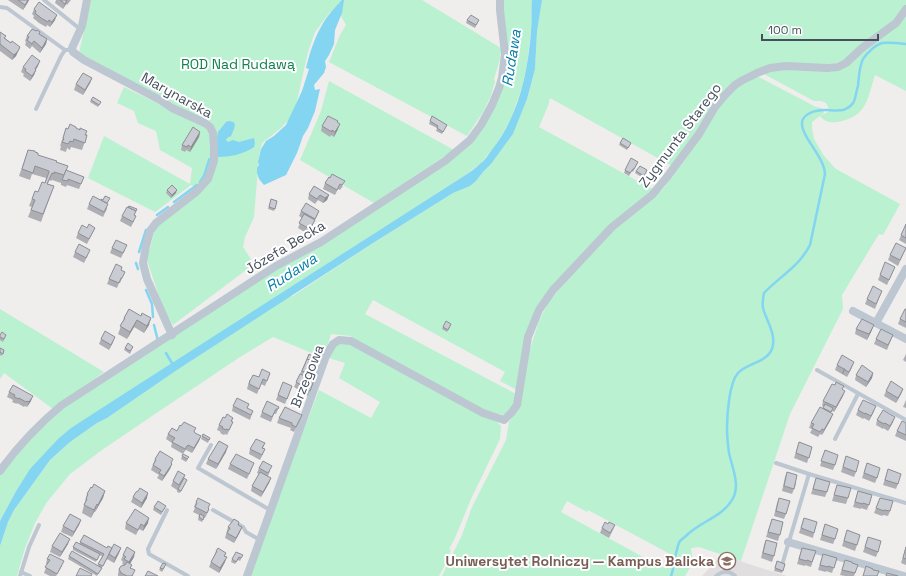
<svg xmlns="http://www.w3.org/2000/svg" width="906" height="576" font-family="'Space Grotesk',sans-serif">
	<rect width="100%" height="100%" fill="#f0eded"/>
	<path fill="#e1dedf" d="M722 555 755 566 787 576H702Z"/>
	<g fill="#b9f1d1" fill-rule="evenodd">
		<path d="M91 0H422L501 48 500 59 494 79 495 82 490 98 483 112 467 136 329 62 340 35 346 25 341 16 330 12 315 32 308 52 294 114 281 128 262 143 259 156 254 217 245 237 243 247 254 264 173 325 163 308 147 260 155 229 210 180 216 130 182 109 79 53Z"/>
		<path d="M502 0H532L531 30 527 65 522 87 511 119 495 146 481 163 464 176 271 300 293 296 373 243 453 193 470 186 476 181 483 172 491 164 513 134 527 99 535 69 537 32 542 0H906V4L892 24 846 59 837 63 815 65 790 63 740 79 672 166 550 98 548 106 539 127 654 190 643 200 536 313 517 390 500 381 505 372 373 300 365 314 516 394C514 404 512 410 503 415L483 410 353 340 351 336 331 334 324 358 273 337 240 357 158 412 102 450 70 474 47 502 35 523 25 548 17 576H0V546L8 522 14 510 50 460 70 442 97 423 107 418 177 370 208 350 71 428 15 493 0 521V474L25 443 69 404 468 144 503 81Z"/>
		<path d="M906 14V91L875 75C867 100 867 117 837 122 830 123 825 122 820 116L830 111 826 103 821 101H814L762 73 771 70 840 68Z"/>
		<path d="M757 76 816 107 822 108 824 113 812 122V128L814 139 824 156 836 169 900 204 883 235 879 234 842 295 843 309 790 414 741 561 699 547 691 548 693 563 685 576H442L462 535 472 507 506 440 509 422 518 409 528 356 539 321 548 303 570 276 603 239 662 190 678 169 691 151 718 108 735 88ZM567 501 587 512 588 510 672 555 663 568 561 512Z"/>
		<path d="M329 81 454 150 374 203 300 160 321 111Z"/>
		<path d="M124 87 204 126 210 132V161L204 177 196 187 191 185 155 212 88 178 104 136 190 184 192 168 160 150 156 131 138 123 134 111 117 103Z"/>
		<path d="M0 309 104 372 53 409 4 373 0 379Z"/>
		<path d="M346 342 497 422 501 426 500 439 471 499 455 538 449 549 451 550 445 565 439 576H247L319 390 371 418 380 402 339 378 345 363 329 358C334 349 335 344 346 342Z"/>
	</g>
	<g fill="#83d5f1">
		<path d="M342 0H344L342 13 335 30 334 44 329 55 325 61 326 67 324 73 314 85 315 90 320 89 315 111 308 128 303 136 297 153 286 175 264 185 259 179 257 173V168L259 165 258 162 261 149 266 141 274 136 286 125 302 91 309 69 306 68C310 51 316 34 325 20 330 13 336 6 342 0Z"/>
		<path d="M532 0H542L537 32 535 69 527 99 513 134 491 164 483 172 476 181 470 186 453 193 373 243 177 370 107 418 97 423 70 442 50 460 14 510 8 522 0 546V521L15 493 30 469 58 439 71 428 133 388 464 176C470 172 476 168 481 163 485 160 488 155 491 151 518 118 528 73 531 31 532 21 531 10 532 0Z"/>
		<path d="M229 121 233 122 235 124 234 129 231 136 227 138 226 140 228 142 233 140 239 142 254 138 255 143 254 147C244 154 230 157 217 157V139L218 132 226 122Z"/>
	</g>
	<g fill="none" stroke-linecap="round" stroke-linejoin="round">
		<g stroke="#83d5f1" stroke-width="2.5">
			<path d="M200 182 204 176 209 160 210 159"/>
			<path d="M174 202 197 185"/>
			<path d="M157 215 168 207"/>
			<path d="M139 252 146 230"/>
			<path d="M136 263 138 269"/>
			<path d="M146 290 152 304 153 317"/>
			<path d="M154 325 158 341"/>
			<path d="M166 353 173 365"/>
			<path d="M671 576C675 566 675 549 680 541 682 539 685 537 687 535 700 522 723 516 732 500 741 486 732 467 729 453 728 445 727 437 727 429 727 415 729 383 738 373 747 363 766 363 772 349 777 335 766 320 763 308 762 303 763 298 764 293 781 275 798 268 810 245L825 174C824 156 801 137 802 122 803 117 806 115 810 113 823 107 831 112 843 110 846 109 851 106 853 103 856 99 856 91 858 86 859 77 859 67 863 59 867 53 875 45 882 43 889 42 898 43 906 44"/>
		</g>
		<g stroke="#bdc7d1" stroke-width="4">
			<path d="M44 0 80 29"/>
			<path d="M0 7 7 8 65 50"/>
			<path d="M36 109 61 56 65 50H68"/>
			<path d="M817 370 906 420"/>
			<path d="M835 439 858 394"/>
			<path d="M211 445 198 468 270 510"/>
			<path d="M776 463 809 474 906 503"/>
			<path d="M167 510 148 549 149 554 188 576"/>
			<path d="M213 510 243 527 246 532 260 540"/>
			<path d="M782 565 809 474"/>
			<path d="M21 572 30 576"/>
			<path d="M20 576 29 547 39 525"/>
			<path d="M716 576C722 571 729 570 735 576"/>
		</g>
		<g stroke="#bdc7d1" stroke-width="8">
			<path d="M87 0 82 26 72 48 73 52 84 60 160 100 172 108 205 123 210 127 213 133 214 147V161L208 179 196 192 156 223 150 231 146 246 143 263 147 279 172 335"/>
			<path d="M853 311 906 339"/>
			<path d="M876 323 906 269"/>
			<path d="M0 471C18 446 39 424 62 405L276 266 321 242 445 161 470 140 481 125 492 105 499 88 502 78 505 54 500 10V0"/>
			<path d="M788 542 904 576"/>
			<path d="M247 576 326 356 333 344 339 340 351 341 483 413 504 420 512 412 517 405 528 337 539 310 553 290 612 227 652 195 667 177 699 134 715 107 725 95 735 85 741 81 757 73 770 68 786 66 827 68 838 67 846 63 862 48 896 23 906 9"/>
		</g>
	</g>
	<g fill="#aeafb5">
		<path d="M8 0H29L28 2 23 10Z"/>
		<path d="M56 0H71L67 5 66 4 63 9 55 3Z"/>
		<path d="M34 9 55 20 50 27 47 25 46 27 39 23 33 18 34 16 32 14Z"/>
		<path d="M467 20 478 22 475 28 466 23Z"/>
		<path d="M36 31 40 32V34L47 39 46 44 40 53 32 46 30 49 25 45 26 42 25 41 27 36Z"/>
		<path d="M0 32 6 36 5 38 11 43 20 47 16 56 12 60 0 51Z"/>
		<path d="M38 66 36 69 34 75 30 81 23 76 24 74 21 72 23 67Z"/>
		<path d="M92 78 90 83 83 95 74 90 76 84Z"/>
		<path d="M91 100 101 102 98 107 90 102Z"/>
		<path d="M430 121 447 125 442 134 436 131 437 128 429 124Z"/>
		<path d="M337 122 338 129 334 137 331 135 330 137 321 131 322 126Z"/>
		<path d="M66 128 68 129 76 128 87 135 82 150 71 147 70 150 67 148 66 152 60 150 61 146H60Z"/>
		<path d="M200 132 199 137 190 152 186 150 185 152 181 150 182 145Z"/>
		<path d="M620 143H631L627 150 619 145Z"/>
		<path d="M28 150 35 152 38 155 56 162 65 174 84 177 79 189 67 185 66 187 61 185V183L52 180 51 181 49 180 48 184 54 186 41 222 28 217 32 207 29 206 35 191 38 192 45 183 46 179V178L32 174 30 180 19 176Z"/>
		<path d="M638 162 633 172 632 171 629 176 624 173 625 170Z"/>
		<path d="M647 170 643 178 635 173 636 171Z"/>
		<path d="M329 177 343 186 340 190 338 189 335 195 323 189 325 183Z"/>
		<path d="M167 190 176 193 171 198 166 193Z"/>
		<path d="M309 194 329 195 327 200 323 203 318 200 315 204 308 199Z"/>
		<path d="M271 199 277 201 274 211 268 209Z"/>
		<path d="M89 204H107V209L103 217 87 209Z"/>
		<path d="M137 209 134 215V221L131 227 120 221 122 216Z"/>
		<path d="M301 211H319L317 216 308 234 298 228 302 218 299 216Z"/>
		<path d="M906 224V244L899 240Z"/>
		<path d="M95 228 87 244 76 238 78 233Z"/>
		<path d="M112 248 125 250 121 258 110 253Z"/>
		<path d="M906 248 898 266 888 260 890 255Z"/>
		<path d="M75 252 88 255 84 263 73 257Z"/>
		<path d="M895 267 887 285 878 280 880 275Z"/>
		<path d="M121 270 125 272 120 283H119L117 288 107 284 109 279Z"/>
		<path d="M882 291 875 309 865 304 867 299Z"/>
		<path d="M129 309 149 325 144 333 134 327 127 339 118 334 124 318Z"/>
		<path d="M906 309V328L898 324 900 319Z"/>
		<path d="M450 326 447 332 442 329 443 327Z"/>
		<path d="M856 329 872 330 867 340 855 334Z"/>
		<path d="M0 335H6L3 342 0 340Z"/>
		<path d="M893 335 887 350 874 344 876 339Z"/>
		<path d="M101 339 113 342 109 350 99 344Z"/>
		<path d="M133 347 130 354 124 350 125 348Z"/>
		<path d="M0 348 4 350 2 356 0 355Z"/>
		<path d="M309 354 315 362 314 366H316L312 377 310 376 309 378 314 380 308 396 298 392 299 390 294 387Z"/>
		<path d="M906 354V362L903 360Z"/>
		<path d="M837 365 852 367 847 377 835 370Z"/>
		<path d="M270 373 265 386 261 384 257 394 247 389 248 385 250 380 259 377Z"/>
		<path d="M873 373 872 378 866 387 855 380 856 375Z"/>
		<path d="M292 386 285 404 276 400 278 395Z"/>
		<path d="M903 389 901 394 896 403 884 396 886 391Z"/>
		<path d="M843 390V396L834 412 832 411 831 412V419L822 435 820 434 818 437 810 433 812 429 809 428 811 423 824 407 822 406 823 401Z"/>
		<path d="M9 392 31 401 27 407 25 406 24 407 17 403V404L12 402 13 400 7 397Z"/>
		<path d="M906 400V408L903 407Z"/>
		<path d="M249 404 247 408 253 411 250 420 232 411 233 406Z"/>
		<path d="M279 407 276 414H274L271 422 260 417 262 412Z"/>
		<path d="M858 410 874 411 869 421 864 418 863 419 856 415Z"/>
		<path d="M225 418H233L232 421 231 427 227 435 225 434 224 435 220 433 221 432 217 430 219 425Z"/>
		<path d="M279 418 300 420 294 432 290 430 291 428 277 423Z"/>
		<path d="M877 420 893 422 888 431 883 428V429L876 425Z"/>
		<path d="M906 423V441L895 436 897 431Z"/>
		<path d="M177 431 195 432V433L201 436 199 441 192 453 186 450 185 451 183 454 171 447 172 443 166 439 168 434Z"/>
		<path d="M203 434 210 438 208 443 201 439Z"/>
		<path d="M799 442 812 447 807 463 794 458Z"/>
		<path d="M265 443 263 448V454L260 460 249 454 250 449Z"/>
		<path d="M825 450 835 465 833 470 820 466Z"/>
		<path d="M226 452 216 469 206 464 208 459Z"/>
		<path d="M182 456 188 459 186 462 181 459Z"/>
		<path d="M846 456 856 472 854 477 841 472Z"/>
		<path d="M155 459 172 463 170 469 162 481 157 478 159 475 151 470Z"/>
		<path d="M867 463 877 478 875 483 862 478Z"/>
		<path d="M230 464 252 468 247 479 228 469Z"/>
		<path d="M259 468 270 471 268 476 271 478 269 483 261 497 251 491 252 486 259 474 257 473Z"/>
		<path d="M888 469 898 484 896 489 883 485Z"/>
		<path d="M787 472 796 484 792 494 782 491 785 477Z"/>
		<path d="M185 475 184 478 186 482 180 493 177 492V490L171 486 173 481Z"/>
		<path d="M816 478 827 492 825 497 811 494Z"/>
		<path d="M837 485 848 498 846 504 832 501Z"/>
		<path d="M92 488 105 491 103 498 95 512H94L91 518 82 513 87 494Z"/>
		<path d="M138 491 147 498 141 508 131 502 133 497Z"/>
		<path d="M858 491 872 495 867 510 861 508V509L853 507Z"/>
		<path d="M779 498 788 509 784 519 774 516 777 503Z"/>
		<path d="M880 498 890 511 888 516 883 515 882 516 874 513Z"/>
		<path d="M196 502 209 509 207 514 205 518H204L202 522 198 520 199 515 193 512 195 508 194 507Z"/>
		<path d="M166 506 161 515 153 510 154 507Z"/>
		<path d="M804 518 814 533 813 538 799 533Z"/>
		<path d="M772 519 782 527 778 541 766 537Z"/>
		<path d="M81 520 79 525 72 537 61 532 63 526Z"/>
		<path d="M239 522 238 525 242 527 240 532 234 543 225 538 228 527Z"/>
		<path d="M126 523H148L143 531 139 529 136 535 125 529Z"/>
		<path d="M608 524 615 525 613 530 609 538 600 533 602 528Z"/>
		<path d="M825 524 835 539 833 544 820 540Z"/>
		<path d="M847 530 857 545 855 551 842 546Z"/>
		<path d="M84 535 107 548H121L119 553 114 563 107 559 97 576 68 559 69 556 98 566 102 556 99 555 96 562 73 550V547L80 543Z"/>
		<path d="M868 537 878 552 876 557 863 552Z"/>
		<path d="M766 540 774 556 772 562 761 558 764 545Z"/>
		<path d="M68 544 60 557 50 552 52 546Z"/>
		<path d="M906 546V565L901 563Z"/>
		<path d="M802 548 816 551 811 567 805 565V566L797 564Z"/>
		<path d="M216 551 226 553 225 556V562L219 573 209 567 211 562 214 556Z"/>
		<path d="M823 554 837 558 832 573 826 571V572L818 570Z"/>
		<path d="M123 555 134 557 130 564 133 576H118V574L119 569 124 565 122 564 123 562 121 560Z"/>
		<path d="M243 555 240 561 238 560 235 564 231 562 232 559Z"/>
		<path d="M47 559 62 566 56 576H50L44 573 47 565 46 564Z"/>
		<path d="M845 560 858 565 854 576H845L840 575Z"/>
		<path d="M777 561 785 564 782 573 774 571Z"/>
		<path d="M165 567 162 572 159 570 160 568Z"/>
	</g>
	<g fill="#8d8f94">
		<path d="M28 0H29L28 2 23 10 25 5Z"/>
		<path d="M68 0 66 4 63 9 65 4Z"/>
		<path d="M57 15 55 20 50 27 52 22Z"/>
		<path d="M47 39 46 44 40 53 42 48Z"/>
		<path d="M20 47 16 56 12 60 14 55Z"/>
		<path d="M40 61 38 66 33 74 35 69Z"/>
		<path d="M36 70 34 75 30 81 32 76Z"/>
		<path d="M92 78 90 83 83 95 85 90Z"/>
		<path d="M340 124 338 129 334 137 335 132Z"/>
		<path d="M200 132 199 137 190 152 191 147Z"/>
		<path d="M177 190 176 193 171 198 172 195Z"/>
		<path d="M329 195 327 200 323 203 325 198Z"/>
		<path d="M151 318 149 325 144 333 147 326Z"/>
		<path d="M137 320 134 327 127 339 130 332Z"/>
		<path d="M874 325 872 330 867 340 869 334Z"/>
		<path d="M115 337 113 342 109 350 111 345Z"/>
		<path d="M854 362 852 367 847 377 849 372Z"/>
		<path d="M844 369H845L843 374H842Z"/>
		<path d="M873 373 872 378 866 387 868 382Z"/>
		<path d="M903 389 901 394 896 403 898 398Z"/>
		<path d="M845 391 843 396 834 412 836 407Z"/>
		<path d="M33 396 31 401 27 407 29 402Z"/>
		<path d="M876 406 874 411 869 421 871 416Z"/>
		<path d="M833 414 831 419 822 435 824 430Z"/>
		<path d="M895 417 893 422 888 431 890 426Z"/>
		<path d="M201 436 199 441 192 453 194 448Z"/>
		<path d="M228 446 226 452 216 469 218 464Z"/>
		<path d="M172 464 170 469 162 481 164 476Z"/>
		<path d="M271 478 269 483 261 497 263 492Z"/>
		<path d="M105 491 103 498 95 512 98 505Z"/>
		<path d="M148 493 147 498 141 508 142 503Z"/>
		<path d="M97 504 94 512 91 518 94 510Z"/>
		<path d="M149 518 148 523 143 531 144 526Z"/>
		<path d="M81 520 79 525 72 537 74 532Z"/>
		<path d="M242 527 240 532 234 543 236 538Z"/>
		<path d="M70 539 68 544 60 557 62 552Z"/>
		<path d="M121 548 119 553 114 563 115 558Z"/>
		<path d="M135 552 134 557 128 567 129 562Z"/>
		<path d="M227 557 225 562 219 573 220 568Z"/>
	</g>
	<g fill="#caccd3" stroke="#8d8f94">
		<path d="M18 0H28L25 5Z"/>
		<path d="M60 0H67L65 4Z"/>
		<path d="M39 2 57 15 52 22 49 20 48 22 41 18 35 13 36 11 34 9Z"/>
		<path d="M471 15 479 20 476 25 467 20Z"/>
		<path d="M32 29 36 31 37 30 40 32 39 34 47 39 42 48 34 41 32 44 27 40 29 37 27 36Z"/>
		<path d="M0 32 6 36 4 38 11 43 12 41 20 47 18 51 14 55 0 44Z"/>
		<path d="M32 55 40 61 35 69 36 70 32 76 25 71 26 69 23 67Z"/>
		<path d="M83 73 92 78 85 90 76 84Z"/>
		<path d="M93 97 101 102 99 105 91 100Z"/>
		<path d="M328 116 338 121 337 122 340 124 335 132 332 130V132L322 126Z"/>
		<path d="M432 116 447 125 443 132 437 128 438 126 430 121Z"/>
		<path d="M70 124 76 127V128L80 130V128L87 131 85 135H87L85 143 74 139 73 142 70 141 68 144 62 142 64 139 63 138 66 128 68 129Z"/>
		<path d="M193 127 200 132 191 147 188 145 187 147 182 145Z"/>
		<path d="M623 138 631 143 628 148 620 143Z"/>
		<path d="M28 150 35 151V152L38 153V155L57 161 56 162 68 166 64 175 54 172V174L52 173 47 184 54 186 43 214 31 210 35 200 32 199 35 191 38 192 42 182 45 183 49 172V171L35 166 33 173 22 169Z"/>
		<path d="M631 158 638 162 634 169H633L630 173 625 170Z"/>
		<path d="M640 166 647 170 644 176 636 171Z"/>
		<path d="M66 170 84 177 81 184 68 179V181L62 180Z"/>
		<path d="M332 174 345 181 342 185 340 184 337 190 325 183 329 177 330 178Z"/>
		<path d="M172 185 177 190 172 195 167 190Z"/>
		<path d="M314 186 329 195 325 198 320 195 317 199 309 194Z"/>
		<path d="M93 196 108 204 104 212 89 204Z"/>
		<path d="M105 196 110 198 107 203 101 200V199L103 200Z"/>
		<path d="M271 199 277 201 275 209 269 207Z"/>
		<path d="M306 203 319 211 315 219 301 211Z"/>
		<path d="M129 206 137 209 136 211 128 207Z"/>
		<path d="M127 207 136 211 134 215 136 216 133 222 122 216Z"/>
		<path d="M304 214 315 220 310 229 299 223Z"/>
		<path d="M89 224 95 228 89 239 78 233 82 225 87 228Z"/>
		<path d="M906 224V238L901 235Z"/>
		<path d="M116 240 127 245 123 253 112 248Z"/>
		<path d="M896 243 906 248 900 260 890 255Z"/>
		<path d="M79 244 90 250 86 258 75 252Z"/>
		<path d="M885 262 895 267 889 280 880 275Z"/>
		<path d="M116 264 122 267 121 270 125 272 122 278H121L119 283 109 279Z"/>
		<path d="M873 286 882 291 876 304 867 299Z"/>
		<path d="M129 309 141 316 142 313 151 318 147 326 137 320 130 332 120 326 125 318H124Z"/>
		<path d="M905 309H906V322L900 319Z"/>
		<path d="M862 319 874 325 869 334 856 329Z"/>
		<path d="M446 321 451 324 448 330 443 327Z"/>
		<path d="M881 329 893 335 888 345 876 339Z"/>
		<path d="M105 331 115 337 111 345 101 339Z"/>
		<path d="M2 332 6 335 4 339 0 337V335Z"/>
		<path d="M128 343 133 347 130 351 125 348Z"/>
		<path d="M0 348 4 350 3 354 0 352Z"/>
		<path d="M309 354 316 358 315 362 307 359Z"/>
		<path d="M842 355 854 362 849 372 845 370V369H844L837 365Z"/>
		<path d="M307 359 316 362 314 366H316L314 372 312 371 311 374 302 371Z"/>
		<path d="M862 365 873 373 868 382 856 375Z"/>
		<path d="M262 369 270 373 267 381 263 379 259 389 249 384 250 380 251 379 253 375 259 377Z"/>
		<path d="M300 374 314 380 310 391 300 387 301 385 296 382Z"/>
		<path d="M891 381 903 389 898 398 886 391Z"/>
		<path d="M283 382 292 386 287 399 278 395Z"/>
		<path d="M836 382 844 386 842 389 845 391 836 407 823 401 832 384 835 385Z"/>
		<path d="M13 385 33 396 29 402 27 401 26 402 19 398V399L14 397 15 395 9 392Z"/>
		<path d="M237 398 249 404 247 408 253 411 251 415 233 406Z"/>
		<path d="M863 400 876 406 871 416 865 413V414L858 410Z"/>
		<path d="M267 401 279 407 278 409H276L272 417 262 412Z"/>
		<path d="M825 404 833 408 831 412 823 408Z"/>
		<path d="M285 407 302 415 296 427 292 425V423L279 418Z"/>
		<path d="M820 407 833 414 824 430 822 429 820 432 812 428 814 424 811 423Z"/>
		<path d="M883 410 895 417 890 426 885 423 884 424 877 420Z"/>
		<path d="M227 414 233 418 231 421 233 422 229 430 226 429V430L222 428 223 427 219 425 223 417 225 418Z"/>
		<path d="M902 421 906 423V435L897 431Z"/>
		<path d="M184 422 196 428 194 431 195 433 201 436 194 448 188 445 187 446 185 449 172 442 175 438 168 434 172 428 177 431 180 425 181 426Z"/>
		<path d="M203 434 210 438 209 440 202 436Z"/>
		<path d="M256 439 265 443 262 448 265 449 262 455 250 449Z"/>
		<path d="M219 441 228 446 218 464 208 459Z"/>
		<path d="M799 442 812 447 809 458 796 453Z"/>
		<path d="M825 450 838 455 835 465 821 461Z"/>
		<path d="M160 451 173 459 171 463 172 464 164 476 159 473 161 470 153 465 156 460 155 459Z"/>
		<path d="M183 454 189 457 187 459 182 456Z"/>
		<path d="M236 454 254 463 249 474 230 464Z"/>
		<path d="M846 456 859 461 856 472 843 467Z"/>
		<path d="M263 461 272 466 268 473 259 468Z"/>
		<path d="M867 463 880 468 877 478 864 473Z"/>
		<path d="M888 469 901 474 898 484 885 480Z"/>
		<path d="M178 471 185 475 179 485 173 481Z"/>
		<path d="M260 472 271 478 263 492 252 486Z"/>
		<path d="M787 472 797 475 794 489 784 486Z"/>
		<path d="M184 478 187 480 181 491 178 489Z"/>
		<path d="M816 478 830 482 827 492 813 489Z"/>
		<path d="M94 484 105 491 98 505 97 504 94 510 84 505 87 499H86L88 494H87L91 487 92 488Z"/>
		<path d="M837 485 851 488 848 498 834 495Z"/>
		<path d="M140 488 148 493 142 503 133 497 136 492 138 491Z"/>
		<path d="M858 491 872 495 869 505 863 503V504L855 502Z"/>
		<path d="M198 498 210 504 208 508 209 509 207 513 195 507 197 503 196 502Z"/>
		<path d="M779 498 790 501 786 514 776 511Z"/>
		<path d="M880 498 893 501 890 511 884 510V511L876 508Z"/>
		<path d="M158 501 166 506 162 512 154 507Z"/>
		<path d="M135 509 149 518 144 526 141 524 138 530 126 523Z"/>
		<path d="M70 514 81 520 74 532 63 526Z"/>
		<path d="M200 514 204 516 203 520 199 517Z"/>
		<path d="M804 518 817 522 814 533 801 528Z"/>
		<path d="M234 519 239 522 238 525 242 527 236 538 227 533 230 528 228 527Z"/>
		<path d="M772 519 783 522 780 535 768 532Z"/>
		<path d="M605 522 608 524 609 522 615 525 610 533 602 528Z"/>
		<path d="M825 524 838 529 835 539 822 535Z"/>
		<path d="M847 530 860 535 857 545 844 541Z"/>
		<path d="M60 533 70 539 62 552 52 546Z"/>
		<path d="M84 535 107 548 108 546 112 548 103 566 98 564 104 554 80 542Z"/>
		<path d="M868 537 881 541 878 552 865 547Z"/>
		<path d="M766 540 777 543 774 556 763 553Z"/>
		<path d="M76 542 100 554 97 560 73 547Z"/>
		<path d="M114 544 121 548 115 558 109 554Z"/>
		<path d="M127 547 135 552 129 562 124 559 126 557 123 555Z"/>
		<path d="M906 547V559L903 558Z"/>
		<path d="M218 548 226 553 224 556 227 557 220 568 211 562 217 551H216Z"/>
		<path d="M802 548 816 551 812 562 807 560V561L799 559Z"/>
		<path d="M72 551 102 568 98 574 69 556Z"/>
		<path d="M236 552 243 555 241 558 239 557 236 562 232 559Z"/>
		<path d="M50 554 64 561 57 574 45 567 50 560 47 559Z"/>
		<path d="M823 554 837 558 834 568 828 566V567L820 565Z"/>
		<path d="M845 560 852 562V563L858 565 855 573 842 570Z"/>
		<path d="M777 561 785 564 783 571 775 568Z"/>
		<path d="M127 562 132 565 130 568 135 570 132 576H127L121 573 119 569 121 566 125 565Z"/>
		<path d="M163 563 166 564 163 569 160 568Z"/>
		<path d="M866 566 873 569V570L879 571 877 576H863Z"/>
		<path d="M80 568 92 574 91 576H76Z"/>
		<path d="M148 571 158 576H145Z"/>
		<path d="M887 573 898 576H886Z"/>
	</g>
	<defs>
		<symbol id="university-ring" viewBox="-11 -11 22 22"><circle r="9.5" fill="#fff" stroke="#8d6e63" stroke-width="1.5"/><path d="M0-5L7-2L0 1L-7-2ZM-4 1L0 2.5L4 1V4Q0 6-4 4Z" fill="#8d6e63"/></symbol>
	</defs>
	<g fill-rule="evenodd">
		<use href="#university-ring" x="717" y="551" width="20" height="20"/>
	</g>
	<g text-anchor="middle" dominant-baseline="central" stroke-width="4" stroke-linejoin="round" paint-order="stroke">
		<g font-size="14" fill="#11814f" stroke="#fff">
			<text x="238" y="64">ROD Nad Rudawą</text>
		</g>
		<g font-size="14" fill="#45505c" stroke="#fff">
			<text transform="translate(177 95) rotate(29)">Marynarska</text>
			<text transform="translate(680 135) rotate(-53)">Zygmunta Starego</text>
			<text transform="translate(285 247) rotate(-31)">Józefa Becka</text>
			<text transform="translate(307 376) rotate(-68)">Brzegowa</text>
		</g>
		<g font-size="14" font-weight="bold" fill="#785e54" stroke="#fff" text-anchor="end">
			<text x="714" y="561">Uniwersytet Rolniczy — Kampus Balicka</text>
		</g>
		<g font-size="15" font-style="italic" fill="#057da8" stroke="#fff">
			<text transform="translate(511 58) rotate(-81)">Rudawa</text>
			<text transform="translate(291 272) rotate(-33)">Rudawa</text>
		</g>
	</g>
	<path d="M762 34v6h116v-6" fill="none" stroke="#45505c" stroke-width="2"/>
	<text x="768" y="34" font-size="12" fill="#45505c" stroke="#ffffff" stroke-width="3" paint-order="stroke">100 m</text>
</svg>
